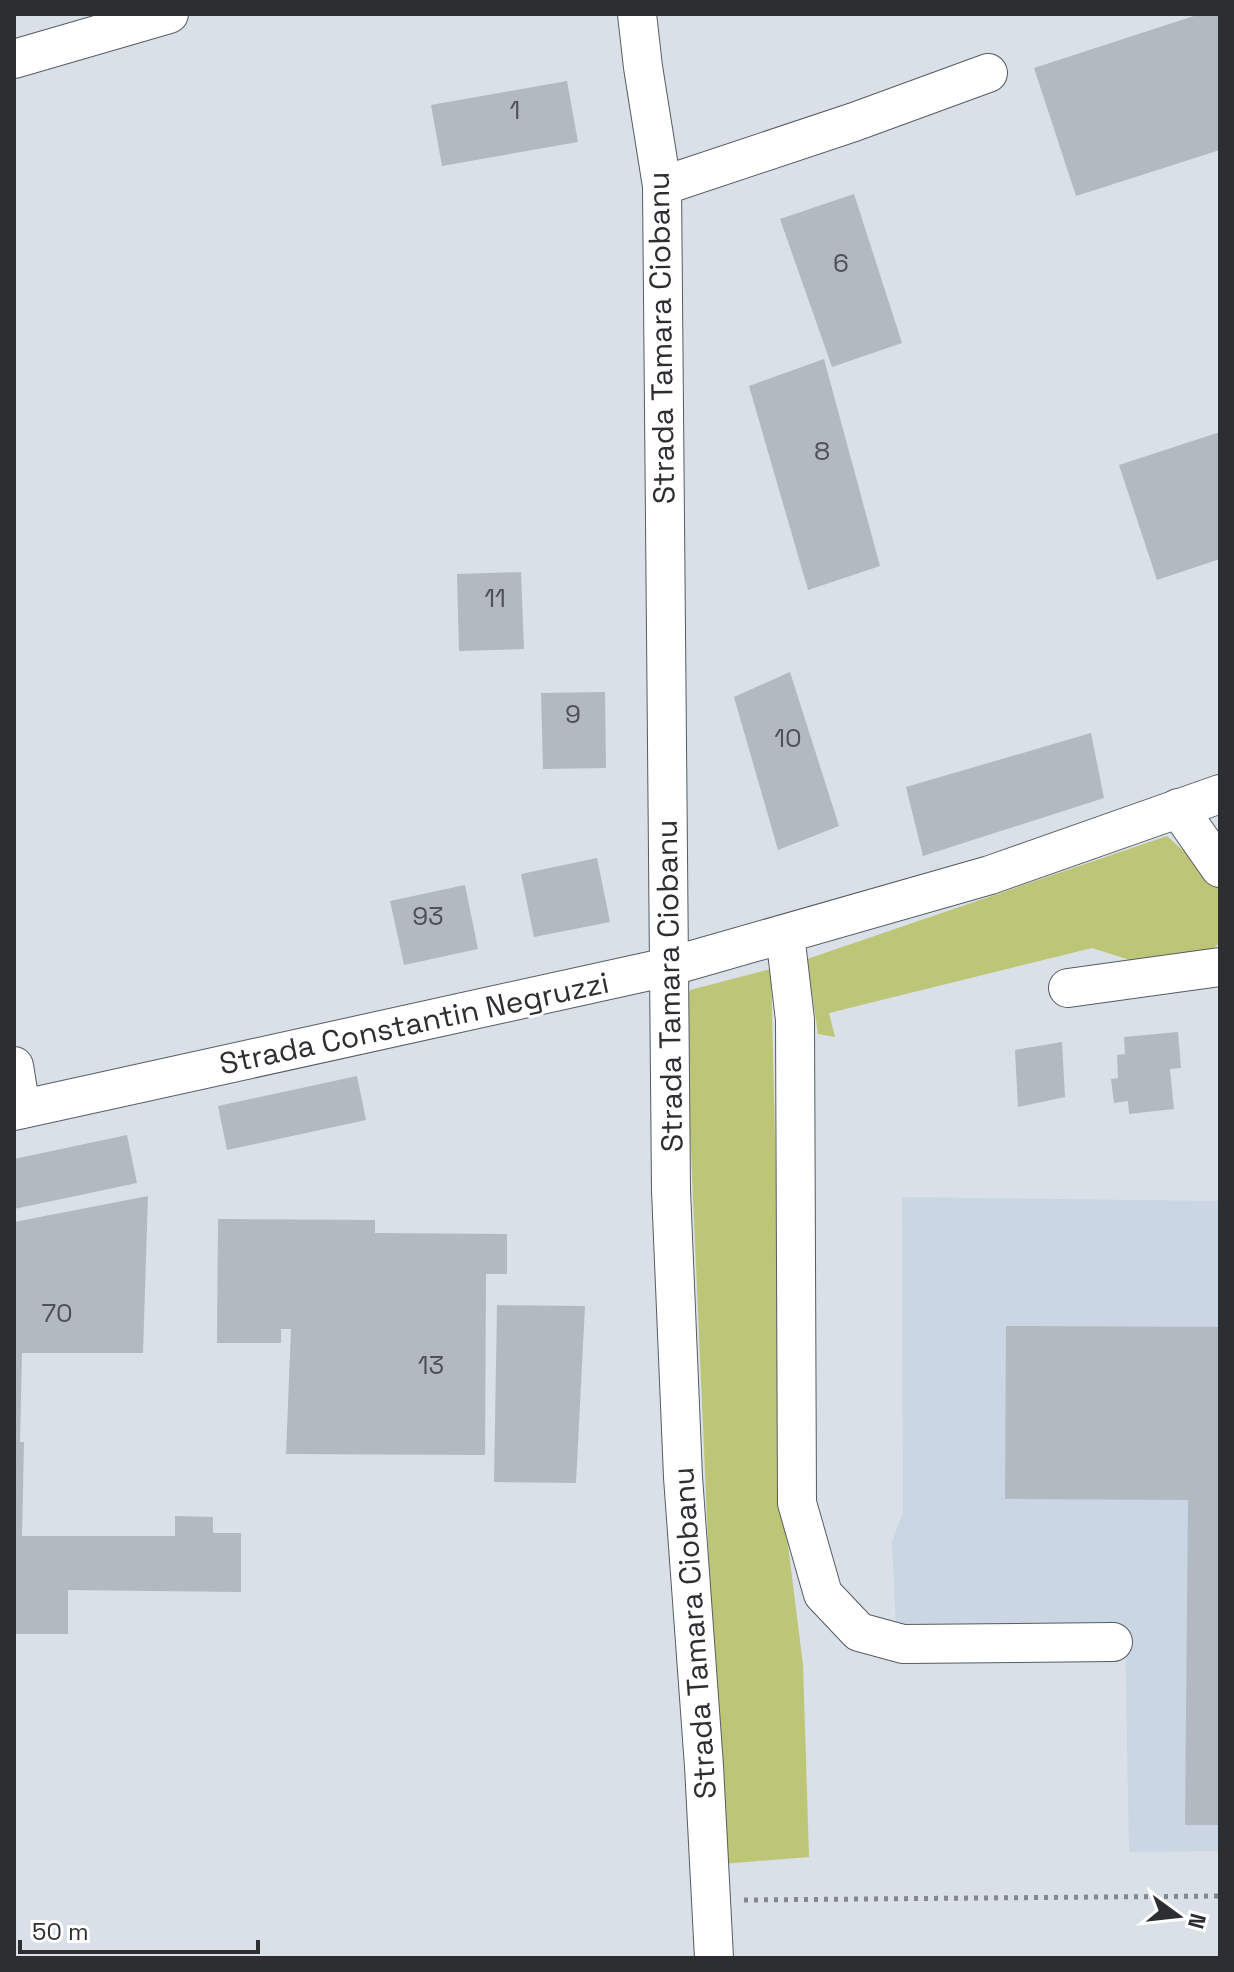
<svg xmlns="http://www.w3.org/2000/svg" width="1234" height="1972" font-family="'Space Grotesk',sans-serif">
	<rect width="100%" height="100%" fill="#d9e0e7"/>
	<path fill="#cad6e3" d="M902 1197 1220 1201V1851L1129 1852 1125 1626 896 1628 892 1542 903 1512Z"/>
	<g fill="#bdc677">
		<path d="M1167 836 1211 876 1220 890V942L1214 948 1133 961 1092 948 829 1013 835 1037 818 1034 807 959Z"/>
		<path d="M771 969 784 1513 803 1665 809 1857 722 1864 685 1013 690 990Z"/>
	</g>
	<g fill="#b2b9c0">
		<path d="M1200 14H1220V150L1076 196 1034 68Z"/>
		<path d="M567 81 578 142 442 166 431 105Z"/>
		<path d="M854 194 902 343 832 367 780 219Z"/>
		<path d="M824 359 880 566 808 590 749 386Z"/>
		<path d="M1220 432V559L1157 580 1119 465Z"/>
		<path d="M521 572 524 649 459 651 457 574Z"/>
		<path d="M790 672 839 826 778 850 734 697Z"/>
		<path d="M605 692 606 768 543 769 541 693Z"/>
		<path d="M1091 733 1104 798 923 856 906 787Z"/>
		<path d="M597 858 610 922 534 937 521 874Z"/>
		<path d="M465 885 478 949 404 965 390 901Z"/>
		<path d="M1178 1032 1181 1068 1170 1069 1174 1109 1129 1114 1128 1101 1114 1103 1111 1079 1118 1078 1117 1055 1125 1054 1124 1037Z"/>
		<path d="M1062 1042 1065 1097 1018 1107 1015 1050Z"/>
		<path d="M357 1076 366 1120 227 1150 218 1106Z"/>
		<path d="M127 1135 137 1183 14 1209V1159Z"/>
		<path d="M148 1196 143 1353H22L20 1442H24L22 1536H175V1516L213 1517V1533H241V1592L68 1590V1634H14V1222Z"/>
		<path d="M218 1219 375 1220V1233L507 1234V1274H486L485 1455 286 1454 291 1329H281V1343H217Z"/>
		<path d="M497 1305 585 1306 576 1483 494 1482Z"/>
		<path d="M1006 1326 1220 1327V1825H1185L1188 1500 1005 1499Z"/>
	</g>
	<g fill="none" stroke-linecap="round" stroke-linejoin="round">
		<defs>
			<g id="minor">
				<path d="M637 14 643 67 662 186 671 1190 683 1477 704 1766 714 1958"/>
				<path d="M14 59 169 14"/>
				<path d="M662 186 854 122 988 73"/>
				<path d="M1178 808 1220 868"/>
				<path d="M785 934 795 1020 797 1503 823 1594 859 1632 903 1644 1113 1642"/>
				<path d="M1068 988 1220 967"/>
				<path d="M14 1066 21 1109"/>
				<path d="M14 1111 668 967 990 875 1220 794"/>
			</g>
		</defs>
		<use href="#minor" stroke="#565c62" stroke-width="40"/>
		<path stroke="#83888d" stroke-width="5" stroke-dasharray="4 6" stroke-linecap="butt" d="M744 1900 1220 1896"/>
		<use href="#minor" stroke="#fff" stroke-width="38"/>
	</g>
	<g text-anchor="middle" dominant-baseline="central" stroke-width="6" stroke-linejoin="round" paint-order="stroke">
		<g font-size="26" fill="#4e5155">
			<text x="515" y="110">1</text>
			<text x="841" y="263">6</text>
			<text x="822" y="451">8</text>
			<text x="495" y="598">11</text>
			<text x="573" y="714">9</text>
			<text x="788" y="738">10</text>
			<text x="428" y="916">93</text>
			<text x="57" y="1313">70</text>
			<text x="431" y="1365">13</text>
		</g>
		<g font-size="30" fill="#2c2e31" stroke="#fff">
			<text transform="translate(661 338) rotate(-91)">Strada Tamara Ciobanu</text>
			<text transform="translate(669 986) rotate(-91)">Strada Tamara Ciobanu</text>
			<text transform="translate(414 1023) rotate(-12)">Strada Constantin Negruzzi</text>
			<text transform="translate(694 1633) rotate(-94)">Strada Tamara Ciobanu</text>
		</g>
	</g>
	<rect width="1234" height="1972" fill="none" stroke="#2c2e31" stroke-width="32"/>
	<g transform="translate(1178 1916) rotate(105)" stroke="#ffffff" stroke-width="6" paint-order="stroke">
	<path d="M0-6L14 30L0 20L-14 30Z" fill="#2c2e31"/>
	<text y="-12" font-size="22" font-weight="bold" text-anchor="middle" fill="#2c2e31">N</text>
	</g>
	<path d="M20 1940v12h238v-12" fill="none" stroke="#2c2e31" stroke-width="4"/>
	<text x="32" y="1940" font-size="24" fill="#2c2e31" stroke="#ffffff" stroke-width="6" paint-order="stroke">50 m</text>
</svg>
